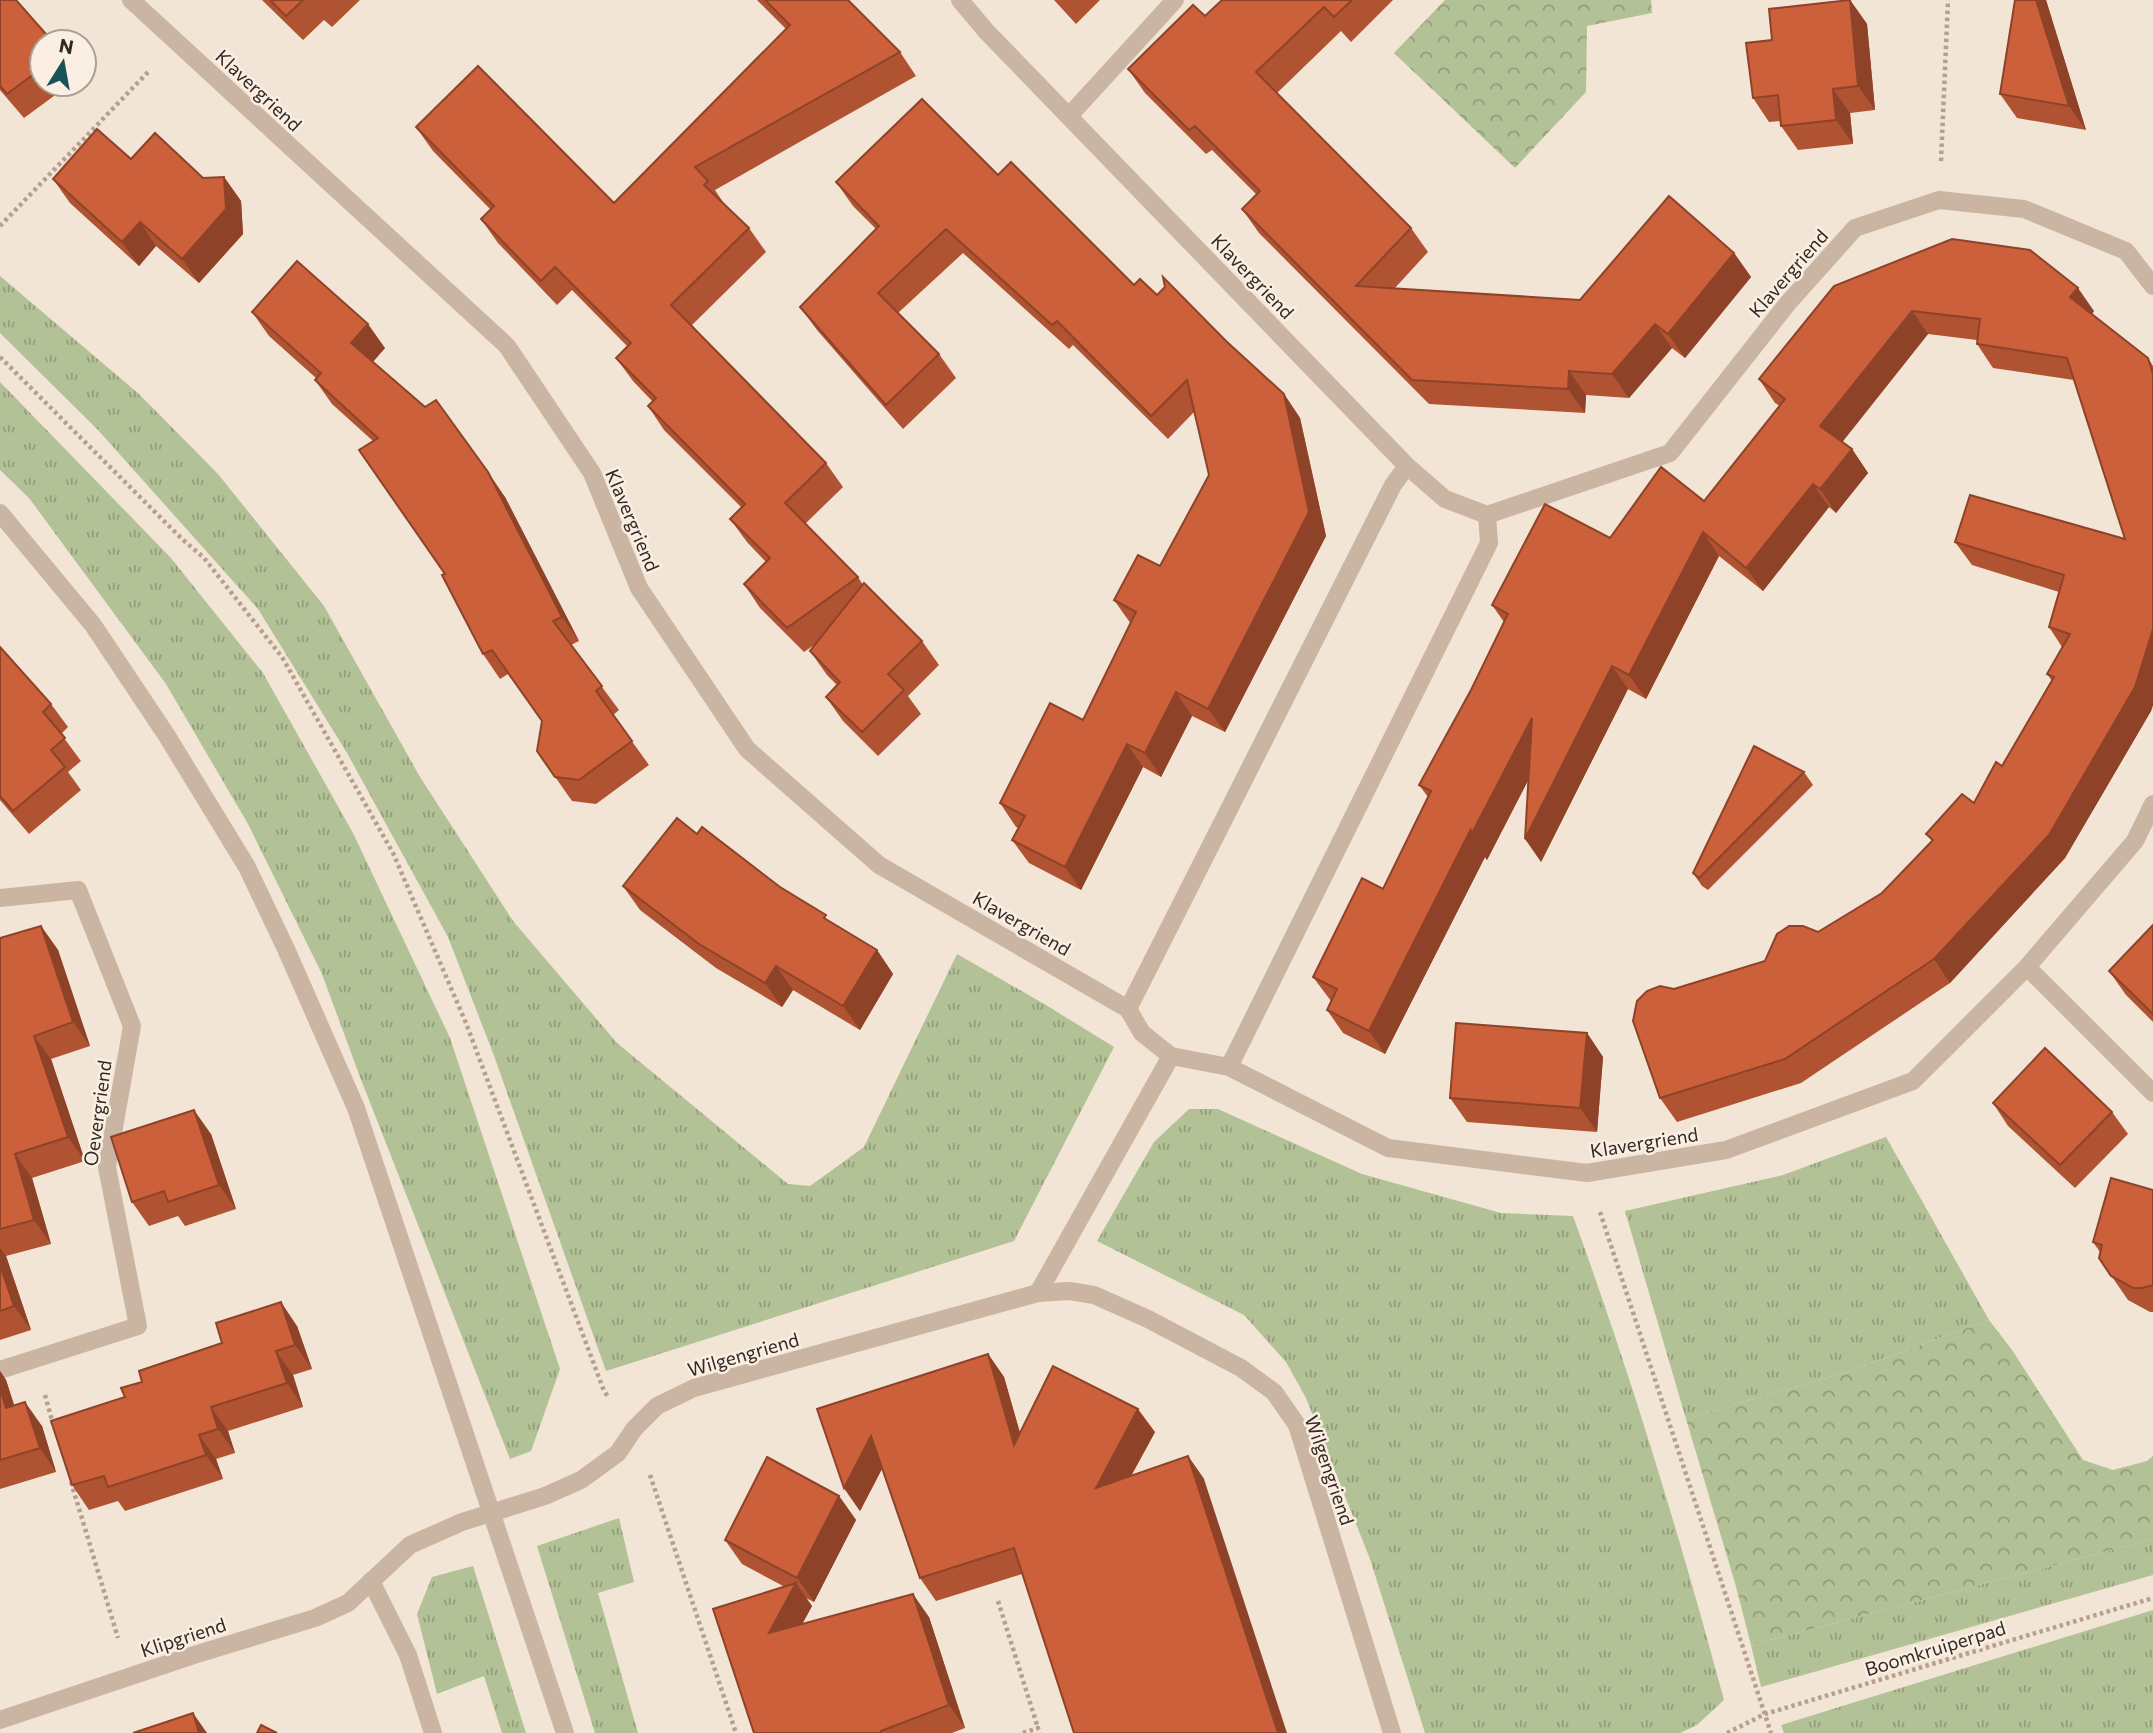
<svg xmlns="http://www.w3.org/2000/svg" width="2153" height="1733" font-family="Commissioner,sans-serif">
	<defs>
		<pattern id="grass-tufts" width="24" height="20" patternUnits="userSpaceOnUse" patternTransform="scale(1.75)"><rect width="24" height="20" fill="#b2c196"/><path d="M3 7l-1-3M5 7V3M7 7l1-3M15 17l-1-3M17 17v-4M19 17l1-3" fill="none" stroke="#929d7a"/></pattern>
		<pattern id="forest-crowns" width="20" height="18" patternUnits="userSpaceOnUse" patternTransform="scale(1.75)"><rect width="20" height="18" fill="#b2c196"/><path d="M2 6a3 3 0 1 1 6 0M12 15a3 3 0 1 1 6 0" fill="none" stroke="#929d7a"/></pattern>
	</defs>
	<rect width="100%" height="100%" fill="#f2e5d6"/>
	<g fill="url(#grass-tufts)">
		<path d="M0 276 139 394 218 474 324 606 420 777 513 921 617 1043 788 1184 810 1186 864 1147 957 954 1046 1005 1114 1047 1014 1241 606 1371 493 1053 448 937 347 753 258 609 98 430 0 333Z"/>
		<path d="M0 382 170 557 263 673 353 833 450 1038 560 1369 531 1451 510 1459 360 1077 322 974 248 824 166 684 29 498 0 470Z"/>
		<path d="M1189 1109H1218L1362 1174 1501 1213 1573 1216C1631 1375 1680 1537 1724 1700L1697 1725 1680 1733H1425L1370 1559 1306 1398 1286 1362 1244 1315 1097 1241 1154 1142Z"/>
		<path d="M1886 1137 1989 1320 1847 1372 1686 1419 1625 1211 1783 1175Z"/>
		<path d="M619 1518 634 1582 598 1593 638 1733H595L537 1546Z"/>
		<path d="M2153 1539V1575L1761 1687 1751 1645Z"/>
		<path d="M473 1566 526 1733H502L484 1676 437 1694 417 1614 432 1577Z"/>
		<path d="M2153 1610V1733H1784L1781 1725Z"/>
	</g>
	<g fill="url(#forest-crowns)">
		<path d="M1445 0H1651L1652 13 1587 26 1586 92 1515 168 1394 53Z"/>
		<path d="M1989 1320 2012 1350 2083 1460 2113 1470 2147 1461 2153 1456V1539L1751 1645 1735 1583 1686 1419 1847 1372Z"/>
	</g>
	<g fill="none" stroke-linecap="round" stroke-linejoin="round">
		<g stroke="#b69f8c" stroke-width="4.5" stroke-dasharray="3.5 3.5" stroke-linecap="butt">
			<path d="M1941 161 1948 0"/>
			<path d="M0 226 150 70"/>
			<path d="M0 357 182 539 204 558 282 657 393 853 466 1023 604 1391 609 1398"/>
			<path d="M1600 1212 1771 1733"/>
			<path d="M45 1395 53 1424"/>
			<path d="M650 1475 736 1733"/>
			<path d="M71 1482 118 1638"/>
			<path d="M998 1601 1038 1728"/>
			<path d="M1023 1733 1038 1728 1040 1733"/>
			<path d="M1727 1733 1765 1714 2153 1598"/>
		</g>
		<g stroke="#cab5a2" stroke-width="18">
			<path d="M1069 116 1175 0"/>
			<path d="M0 513 93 625 167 736 247 867 286 949 356 1108 565 1733"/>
			<path d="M2027 967 2153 1093"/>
		</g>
		<g stroke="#cab5a2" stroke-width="18">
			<path d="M131 0 507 346 592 473 639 588 747 749 879 865 1128 1009 1142 1033 1171 1056 1229 1067 1388 1148 1587 1173 1726 1150 1913 1081 2027 967 2135 841 2153 804"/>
			<path d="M960 0 986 31 1407 466 1445 499 1487 515 1670 453 1788 303 1855 228 1939 200 2024 209 2126 251 2153 286"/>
			<path d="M0 898 78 890 132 1026 107 1167 138 1326 0 1370"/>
			<path d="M1128 1009 1393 485 1407 466"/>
			<path d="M1229 1067 1489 543 1487 515"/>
			<path d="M1038 1293 1171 1056"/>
			<path d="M371 1581 408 1655 433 1733"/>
			<path d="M0 1720 194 1655 315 1618 348 1603 410 1545 462 1522 545 1496 581 1480 618 1453 634 1429 657 1406 694 1388 1038 1293 1069 1291 1094 1295 1148 1319 1241 1368 1274 1392 1297 1425 1392 1733"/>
		</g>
	</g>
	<g fill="#af5333">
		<path d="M0 0 42 42V84H66L58 93 24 118 0 90Z"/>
		<path d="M262 0H360L332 27 324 20 303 40Z"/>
		<path d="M757 0H848L900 52 916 76 715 190 725 205 749 228 766 252 691 326 826 463 843 487 805 524 858 577 863 585 922 641 939 665 908 696 921 714 878 756 843 721 826 697 837 685 827 675 810 651 817 643 804 652 760 608 744 584 766 562 747 542 730 519 741 507 664 430 648 406 653 402 633 381 616 358 627 346 572 290 557 305 498 243 481 219 491 210 433 151 416 127 614 203 786 29Z"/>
		<path d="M1054 0H1100L1076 24Z"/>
		<path d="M1222 0H1393L1351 42 1341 31 1277 93 1411 228 1428 252 1394 289 1580 300 1734 253 1751 277 1685 358 1672 348 1629 398 1586 395 1585 413 1429 404 1259 233 1242 209 1257 195 1212 150 1206 154 1145 93 1128 69 1205 16Z"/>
		<path d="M1850 0 1867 24 1875 110 1850 113 1853 144 1798 150 1781 126V121L1769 122 1753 98 1772 40Z"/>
		<path d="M2015 0H2046L2086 130 2017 118 2000 94Z"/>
		<path d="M131 159 203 178 224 177 241 201 243 234 199 283 156 246 139 266 70 203 53 179Z"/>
		<path d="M998 175 1134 285 1157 295 1226 341 1284 394 1300 418 1326 536 1225 732 1192 716 1161 777 1143 767 1081 890 1029 863 1012 840 1019 828 1016 827 1000 803 1083 720 1131 624 1114 600 1160 566 1209 475 1194 412 1168 439 1073 345 1069 349 963 253 898 313 939 354 956 378 903 429 817 330 800 307 876 229 853 206 836 182Z"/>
		<path d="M1834 286 2094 311 2092 314 2148 358 2153 366V705L2151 711 2065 858 1950 983 1801 1083 1677 1122 1660 1098 1674 989 1765 961 1818 932 1882 893 1932 841 1926 834 1974 803 2002 766 2052 681 2047 674 2062 647 2049 627 2059 592 1972 565 1955 542 2125 539 2074 380 1993 368 1977 344V340L1928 334 1842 442 1852 449 1868 473 1836 513 1829 507 1763 591 1719 556 1646 699 1628 689 1541 862 1528 780 1487 860 1485 857 1385 1054 1343 1033 1327 1010 1331 1001 1313 977 1383 889 1428 797 1419 785 1471 690 1504 622 1492 605 1610 538 1704 501 1780 406 1775 403 1759 379Z"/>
		<path d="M252 312 385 348 373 362 505 497 579 641 571 645 619 710 613 715 649 765 596 804 572 801 537 751 542 721 508 674 500 679 483 654 445 574 373 441 332 404 315 380 316 378 269 336Z"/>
		<path d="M0 647 51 704 68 727 61 734 81 761 68 772 81 790 29 834 0 800Z"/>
		<path d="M1804 772 1813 785 1708 890 1702 886 1693 873Z"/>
		<path d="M697 834 780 887 832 923 877 950 893 974 860 1030 793 990 782 1007 716 968 640 910 623 886Z"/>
		<path d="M2153 925V1022L2126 995 2109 971Z"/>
		<path d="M41 926 58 950 90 1046 51 1059 85 1161 32 1178 51 1244 6 1256 31 1330 0 1340V938Z"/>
		<path d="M1587 1033 1603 1057 1597 1132 1467 1122 1450 1098Z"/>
		<path d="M1993 1103 2112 1112 2128 1134 2075 1188 2008 1126Z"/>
		<path d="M211 1134 236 1209 185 1226 178 1216 149 1226 132 1202Z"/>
		<path d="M2153 1190V1312H2150L2128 1300 2099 1258 2100 1252 2093 1242Z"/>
		<path d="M297 1326 312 1369 293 1375 303 1407 228 1431 235 1453 216 1459 223 1479 125 1511 118 1501 89 1510 72 1485 125 1397Z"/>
		<path d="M988 1354 1004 1377 1020 1433 1155 1432 1131 1476 1188 1456 1204 1479 1022 1574 936 1601 920 1578 882 1469 860 1511 844 1488Z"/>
		<path d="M0 1371 6 1380 14 1406 42 1426 56 1472 0 1489Z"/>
		<path d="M839 1496 856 1520 814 1602 806 1598 812 1606 802 1624 929 1617 965 1728 952 1733H754L785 1587 742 1564 725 1540Z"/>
	</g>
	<g fill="#8e4329">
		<path d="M1850 0 1867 24 1875 110 1858 86Z"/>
		<path d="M2036 0H2046L2086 130 2069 106Z"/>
		<path d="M51 84H66L58 93Z"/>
		<path d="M1833 89 1850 113 1853 144 1836 120Z"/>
		<path d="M224 177 241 201 243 234 199 283 182 259Z"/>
		<path d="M140 222 156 246 139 266 122 242Z"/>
		<path d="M1734 253 1751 277 1685 358 1668 334Z"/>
		<path d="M2078 288 2094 311 2087 321 2070 297Z"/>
		<path d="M1912 311 1928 334 1836 450 1820 426Z"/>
		<path d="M368 324 385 348 368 367 351 343Z"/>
		<path d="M1655 324 1672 348 1629 398 1612 374Z"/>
		<path d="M1569 371 1586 395 1585 413 1568 389Z"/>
		<path d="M1284 394 1300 418 1326 536 1225 732 1208 709Z"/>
		<path d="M1852 449 1868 473 1836 513 1820 489Z"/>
		<path d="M488 472 505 497 579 641 562 617Z"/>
		<path d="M1813 484 1829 507 1763 591 1746 568Z"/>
		<path d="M1703 532 1719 556 1646 699 1629 675Z"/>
		<path d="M2153 629V705L2151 711 2065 858 1950 983 1934 959Z"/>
		<path d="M1612 666 1628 689 1541 862 1525 839Z"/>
		<path d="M1176 692 1192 716 1161 777 1145 753Z"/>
		<path d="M1532 718 1548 742 1487 860 1485 857 1385 1054 1369 1031 1471 829Z"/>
		<path d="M1127 744 1143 767 1081 890 1065 867Z"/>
		<path d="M41 926 58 950 90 1046 73 1022Z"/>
		<path d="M877 950 893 974 860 1030 843 1006Z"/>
		<path d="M776 966 793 990 782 1007 765 983Z"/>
		<path d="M1587 1033 1603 1057 1597 1132 1580 1108Z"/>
		<path d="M34 1036 51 1059 85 1161 68 1137Z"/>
		<path d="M194 1110 211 1134 236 1209 219 1185Z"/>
		<path d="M15 1154 32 1178 51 1244 34 1220Z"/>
		<path d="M0 1248 6 1256 31 1330 14 1306 0 1265Z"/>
		<path d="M281 1302 297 1326 312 1369 295 1345Z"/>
		<path d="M276 1351 293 1375 303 1407 287 1383Z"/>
		<path d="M988 1354 1004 1377 1030 1468 1014 1445Z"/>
		<path d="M0 1371 6 1380 23 1432 6 1408 0 1389Z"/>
		<path d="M25 1402 42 1426 56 1472 40 1448Z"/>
		<path d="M211 1407 228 1431 235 1453 218 1429Z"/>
		<path d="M1138 1409 1155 1432 1112 1511 1096 1488Z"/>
		<path d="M199 1435 216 1459 223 1479 206 1455Z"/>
		<path d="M871 1436 887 1459 860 1511 844 1488Z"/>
		<path d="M1188 1456 1204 1479 1287 1733H1278Z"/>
		<path d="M839 1496 856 1520 814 1602 797 1578Z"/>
		<path d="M796 1583 812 1606 785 1656 769 1633Z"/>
		<path d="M913 1594 929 1617 965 1728 949 1705Z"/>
		<path d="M193 1713 207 1733H199Z"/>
	</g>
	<g fill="#cb603b" stroke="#8e4329" stroke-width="2">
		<path d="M0 0H16L53 42H42V68L7 94 0 86Z"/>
		<path d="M270 0H303L286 16Z"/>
		<path d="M765 0H848L900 52 695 167 708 181 704 185 749 228 671 305 826 463 785 503 858 577 787 628 744 584 770 558 730 519 745 504 648 406 656 398 616 358 631 343 555 267 541 281 481 219 494 206 416 127 478 66 614 203 790 25Z"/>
		<path d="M1222 0H1352L1334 17 1324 7 1256 72 1411 228 1356 286 1580 300 1669 196 1734 253 1668 334 1655 324 1612 374 1569 371 1568 389 1412 380 1242 209 1260 191 1195 126 1189 130 1128 69 1193 5 1205 16Z"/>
		<path d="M1850 0 1858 86 1833 89 1836 120 1781 126 1778 95 1753 98 1746 43 1772 40 1769 9Z"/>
		<path d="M2015 0H2036L2069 106 2000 94Z"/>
		<path d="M922 99 998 175 1011 162 1134 285 1140 279 1157 295 1165 287 1163 277 1226 341 1284 394 1309 512 1208 709 1176 692 1145 753 1127 744 1065 867 1012 840 1025 816 1000 803 1050 703 1083 720 1136 612 1114 600 1138 555 1160 566 1209 475 1187 380 1151 416 1057 321 1052 325 946 229 878 293 939 354 886 405 800 307 879 226 836 182Z"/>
		<path d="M97 129 131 159 155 133 203 178 224 177 226 209 182 259 140 222 122 242 53 179Z"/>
		<path d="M1952 239 2030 250 2078 288 2070 297 2148 358 2153 374V629L2135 687 2049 835 1934 959 1785 1059 1660 1098 1633 1021 1637 1001 1647 991 1660 986 1674 989 1765 961 1777 934 1789 926H1803L1818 932 1882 893 1933 840 1926 834 1962 794 1974 803 1996 762 2002 766 2054 677 2047 674 2070 634 2049 627 2064 575 1955 542 1970 495 2125 539 2067 358 1977 344 1980 319 1912 311 1820 426 1852 449 1820 489 1813 484 1746 568 1703 532 1629 675 1612 666 1525 839 1532 718 1470 837 1471 829 1369 1031 1327 1010 1337 989 1313 977 1362 878 1383 889 1431 791 1419 785 1471 690 1508 614 1492 605 1545 504 1610 538 1661 467 1704 501 1785 399 1759 379 1834 286Z"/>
		<path d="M297 261 368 324 351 343 425 407 436 400 488 472 562 617 553 621 602 686 596 691 632 741 579 780 555 777 537 751 542 721 492 650 483 654 442 575 445 574 359 450 378 438 315 380 321 373 252 312Z"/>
		<path d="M864 583 922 641 888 674 904 690 862 732 826 697 840 682 810 651Z"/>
		<path d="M0 647 51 704 43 712 65 738 51 750 65 767 13 811 0 796Z"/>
		<path d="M1754 746 1804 772 1699 878 1693 873Z"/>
		<path d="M677 818 697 834 702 827 780 887 826 915 824 918 877 950 843 1006 776 966 765 983 699 944 623 886Z"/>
		<path d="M2153 925V1014L2109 971Z"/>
		<path d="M41 926 73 1022 34 1036 68 1137 15 1154 34 1220 0 1229V938Z"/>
		<path d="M1456 1023 1587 1033 1580 1108 1450 1098Z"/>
		<path d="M2045 1048 2112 1112 2060 1165 1993 1103Z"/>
		<path d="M194 1110 219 1185 168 1202 164 1191 132 1202 111 1137Z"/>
		<path d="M2111 1178 2153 1190V1285L2142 1288H2133L2111 1276 2099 1258 2102 1245 2093 1242Z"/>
		<path d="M0 1265 14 1306 0 1311Z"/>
		<path d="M281 1302 295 1345 276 1351 287 1383 211 1407 218 1429 199 1435 206 1455 108 1487 104 1476 72 1485 51 1421 125 1397 121 1388 142 1382 139 1371 222 1343 216 1323Z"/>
		<path d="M988 1354 1014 1445 1053 1366 1138 1409 1096 1488 1188 1456 1278 1733H1074L1014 1548 920 1578 871 1436 844 1488 817 1409Z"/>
		<path d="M0 1389 6 1408 25 1402 40 1448 0 1460Z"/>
		<path d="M767 1457 839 1496 797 1578 725 1540Z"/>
		<path d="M796 1583 769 1633 913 1594 949 1705 881 1731V1733H754L713 1609Z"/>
		<path d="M193 1713 199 1733H133Z"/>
		<path d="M261 1725 277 1733H257Z"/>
	</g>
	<g text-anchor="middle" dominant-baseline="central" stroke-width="5" stroke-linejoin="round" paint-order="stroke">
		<g font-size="19" fill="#342a25" stroke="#faefe2">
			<text transform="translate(259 90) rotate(43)">Klavergriend</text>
			<text transform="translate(1788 273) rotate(-49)">Klavergriend</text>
			<text transform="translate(1253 276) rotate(46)">Klavergriend</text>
			<text transform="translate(633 520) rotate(67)">Klavergriend</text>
			<text transform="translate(1022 923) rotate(30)">Klavergriend</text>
			<text transform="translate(97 1113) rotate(-82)">Oevergriend</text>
			<text transform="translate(1644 1142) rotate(-9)">Klavergriend</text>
			<text transform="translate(743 1354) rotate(-16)">Wilgengriend</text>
			<text transform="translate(1330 1470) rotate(71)">Wilgengriend</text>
			<text transform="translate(183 1637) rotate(-18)">Klipgriend</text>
			<text transform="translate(1935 1648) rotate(-17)">Boomkruiperpad</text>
		</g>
	</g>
	<g transform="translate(63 63) rotate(11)"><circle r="33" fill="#faefe2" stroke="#aba096" stroke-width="2"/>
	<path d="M0-5L12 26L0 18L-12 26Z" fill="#195257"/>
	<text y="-10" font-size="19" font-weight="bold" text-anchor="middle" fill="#342a25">N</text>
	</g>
</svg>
